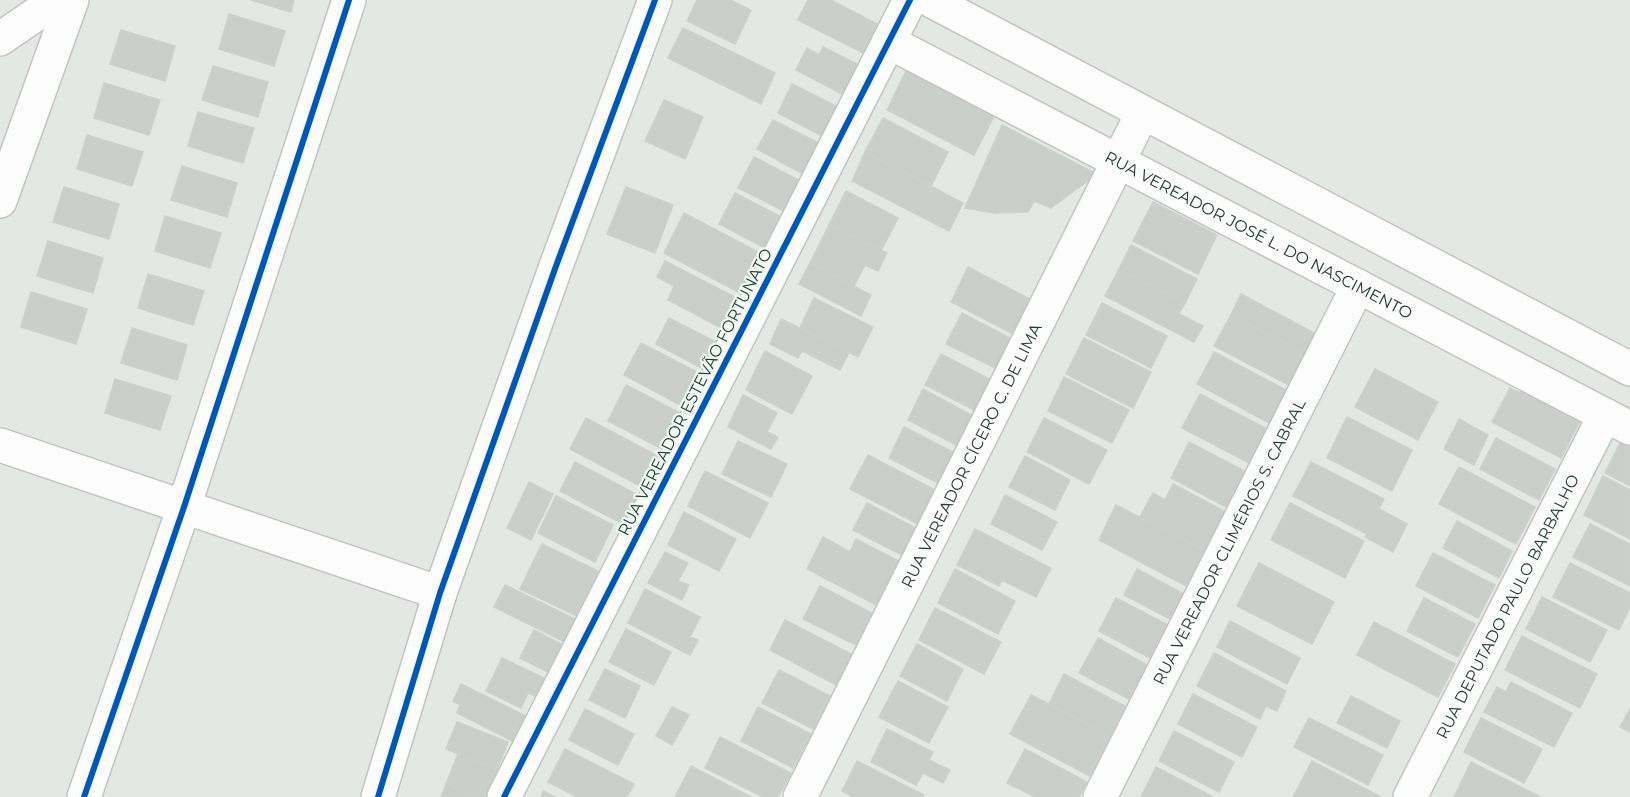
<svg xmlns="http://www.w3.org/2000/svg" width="1630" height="797" font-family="Montserrat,sans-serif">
	<rect width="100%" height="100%" fill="#e3e8e5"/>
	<g fill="#cacfcc" stroke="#cbd1ce" stroke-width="1.5">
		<path d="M251 0H294L291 12Z"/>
		<path d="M697 0H730L751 10 735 44 687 21Z"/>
		<path d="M808 0H831L879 25 865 54 798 20Z"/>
		<path d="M229 14 285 31 274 66 219 49Z"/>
		<path d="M683 28 775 73 761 104 668 58Z"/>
		<path d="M121 30 175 46 165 81 110 64Z"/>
		<path d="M823 47 859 65 844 95 796 70 807 48 819 55Z"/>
		<path d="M213 66 268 82 258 117 202 100Z"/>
		<path d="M907 69 995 114 974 155 887 110Z"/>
		<path d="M104 83 160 100 149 135 94 118Z"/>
		<path d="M792 84 838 107 822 136 778 113Z"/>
		<path d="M664 100 703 117 685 159 645 141Z"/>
		<path d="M198 112 254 128 243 163 188 146Z"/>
		<path d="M883 118 948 152 931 186 865 152Z"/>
		<path d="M773 120 819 143 803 174 757 149Z"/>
		<path d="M1002 125 1097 174 1051 208 1034 201 1028 212 995 213 965 208Z"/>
		<path d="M87 135 143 152 132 186 77 169Z"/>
		<path d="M865 152 963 203 949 231 852 181Z"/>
		<path d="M754 157 800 181 784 211 738 188Z"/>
		<path d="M182 166 237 183 227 217 171 200Z"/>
		<path d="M64 187 119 204 109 239 53 222Z"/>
		<path d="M626 187 673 205 655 253 607 234Z"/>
		<path d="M846 191 898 218 881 251 829 225Z"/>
		<path d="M735 193 781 217 765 248 719 224Z"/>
		<path d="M1153 202 1217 235 1198 274 1133 241Z"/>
		<path d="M684 213 762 254 742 294 664 253Z"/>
		<path d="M165 216 221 233 210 268 155 251Z"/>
		<path d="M829 225 887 253 878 271 865 265 854 286 810 263Z"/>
		<path d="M48 241 103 258 93 293 37 276Z"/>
		<path d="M1131 245 1197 279 1185 303 1119 269Z"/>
		<path d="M665 261 739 299 723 329 668 300 674 286 657 277Z"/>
		<path d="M810 263 871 295 861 316 799 284Z"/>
		<path d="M968 267 1032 300 1015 335 951 302Z"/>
		<path d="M1119 269 1185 303 1179 314 1203 326 1194 342 1105 296Z"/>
		<path d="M148 274 204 291 193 325 138 308Z"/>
		<path d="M31 292 87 309 76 344 21 327Z"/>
		<path d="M1241 294 1318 335 1307 354 1231 315Z"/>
		<path d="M814 298 873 327 858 357 800 328Z"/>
		<path d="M1102 303 1167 336 1151 368 1086 335Z"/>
		<path d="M962 313 1012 339 997 369 946 344Z"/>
		<path d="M1231 315 1307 354 1291 386 1214 346Z"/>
		<path d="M669 318 716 342 703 369 656 344Z"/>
		<path d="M781 319 849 352 840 370 802 351 798 358 770 344Z"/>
		<path d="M132 328 187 345 177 380 121 363Z"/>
		<path d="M1084 338 1151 372 1133 408 1066 374Z"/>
		<path d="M641 343 701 374 684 407 624 375Z"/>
		<path d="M765 351 812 376 792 414 746 390Z"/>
		<path d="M1214 352 1288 391 1271 424 1197 384Z"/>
		<path d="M941 354 991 380 976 411 925 385Z"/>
		<path d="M1375 369 1438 402 1418 440 1355 407Z"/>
		<path d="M1064 377 1129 410 1112 443 1048 411Z"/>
		<path d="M1528 377 1587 407 1561 458 1492 422 1510 388 1520 393Z"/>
		<path d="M115 379 171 396 160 430 105 413Z"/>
		<path d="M626 385 680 413 662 449 608 421Z"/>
		<path d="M923 389 973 416 958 446 908 420Z"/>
		<path d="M1200 394 1269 430 1251 464 1182 428Z"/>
		<path d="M743 395 777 413 767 432 778 437 771 449 728 427Z"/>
		<path d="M1347 417 1412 450 1392 491 1327 458Z"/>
		<path d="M586 418 658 456 642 487 570 449Z"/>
		<path d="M1044 418 1107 450 1089 484 1027 452Z"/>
		<path d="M1459 419 1488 435 1474 465 1444 449Z"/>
		<path d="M904 427 955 453 938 483 889 458Z"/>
		<path d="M1625 433 1630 436V486L1605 473Z"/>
		<path d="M1496 438 1555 469 1539 500 1480 469Z"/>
		<path d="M738 441 787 464 771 497 722 474Z"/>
		<path d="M1189 442 1246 472 1228 508 1171 478Z"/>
		<path d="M868 455 935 490 918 524 850 489Z"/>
		<path d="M1025 456 1070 480 1055 510 1009 487Z"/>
		<path d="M575 462 638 495 623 524 560 491Z"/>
		<path d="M1311 462 1384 499 1379 509 1407 524 1393 552 1365 537 1367 534 1293 496Z"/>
		<path d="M1459 467 1535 507 1516 544 1439 504Z"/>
		<path d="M705 471 768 503 750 538 688 506Z"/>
		<path d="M1603 476 1630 490V539L1584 515Z"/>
		<path d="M529 482 553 494 531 540 507 528Z"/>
		<path d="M1173 484 1226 512 1206 551 1140 517 1153 493 1165 500Z"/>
		<path d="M1005 495 1057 522 1042 550 991 524Z"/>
		<path d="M556 496 613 525 595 562 538 533Z"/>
		<path d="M867 503 916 528 902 555 853 530Z"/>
		<path d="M1290 503 1364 541 1345 578 1271 540Z"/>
		<path d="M1116 505 1206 551 1188 587 1099 540Z"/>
		<path d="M684 512 736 539 719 571 668 545Z"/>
		<path d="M1457 521 1512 551 1499 578 1443 548Z"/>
		<path d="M1590 524 1630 544V586L1573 557Z"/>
		<path d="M975 529 1051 568 1036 597 1002 580 999 586 957 565Z"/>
		<path d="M823 537 850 552 856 539 899 561 876 605 807 569Z"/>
		<path d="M542 544 598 571 577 616 520 589Z"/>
		<path d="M665 552 688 563 678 581 689 585 682 600 648 583Z"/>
		<path d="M1433 553 1495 585 1478 618 1416 586Z"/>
		<path d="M1259 563 1334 602 1312 644 1237 606Z"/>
		<path d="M1570 563 1630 593V607L1619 630 1553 597Z"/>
		<path d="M955 569 1015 601 998 634 938 603Z"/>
		<path d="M1137 569 1184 594 1170 619 1124 595Z"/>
		<path d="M505 585 575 619 565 642 494 607Z"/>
		<path d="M820 586 872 613 856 645 803 619Z"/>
		<path d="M645 589 700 617 690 637 698 640 690 655 628 623Z"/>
		<path d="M1542 597 1607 630 1590 662 1526 629Z"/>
		<path d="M1116 598 1168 625 1150 658 1099 631Z"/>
		<path d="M1424 598 1475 624 1458 657 1407 631Z"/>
		<path d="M935 608 1001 642 984 674 919 640Z"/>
		<path d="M785 620 851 654 836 685 770 650Z"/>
		<path d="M1230 621 1300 658 1287 684 1217 647Z"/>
		<path d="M1374 622 1455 664 1438 697 1357 655Z"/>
		<path d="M626 629 671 652 654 685 609 662Z"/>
		<path d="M534 630 563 645 550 673 520 658Z"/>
		<path d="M1522 636 1597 674 1580 708 1505 670Z"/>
		<path d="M1098 638 1147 665 1129 699 1079 673Z"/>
		<path d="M917 644 963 669 947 701 900 676Z"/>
		<path d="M1214 653 1286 691 1277 711 1266 706 1260 719 1197 686Z"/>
		<path d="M502 658 546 679 538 697 528 693 521 708 486 691Z"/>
		<path d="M605 669 640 686 625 718 589 700Z"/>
		<path d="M779 670 830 696 813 729 762 703Z"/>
		<path d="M1064 674 1125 706 1110 736 1049 704Z"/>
		<path d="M898 681 948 707 929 743 879 717Z"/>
		<path d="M1511 682 1572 713 1554 747 1484 712 1497 687 1506 692Z"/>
		<path d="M461 684 528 717 516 743 457 713 460 705 453 701Z"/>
		<path d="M1193 694 1257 727 1242 757 1178 724Z"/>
		<path d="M1031 695 1110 736 1090 776 1010 734Z"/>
		<path d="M1351 696 1400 721 1387 748 1337 723Z"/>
		<path d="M672 707 689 715 672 745 656 736Z"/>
		<path d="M758 707 811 734 793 768 741 741Z"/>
		<path d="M585 709 634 734 618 765 569 740Z"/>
		<path d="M1630 709V732L1620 727Z"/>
		<path d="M1309 718 1383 755 1368 785 1294 747Z"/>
		<path d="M1481 718 1542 749 1524 783 1464 752Z"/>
		<path d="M457 722 508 742 497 770 446 749Z"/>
		<path d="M887 729 933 752 929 760 950 770 943 783 923 773 916 785 871 762Z"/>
		<path d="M1174 731 1234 762 1219 792 1159 761Z"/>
		<path d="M720 737 791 773 778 797H763L705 768Z"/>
		<path d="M565 749 634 784 627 797H577L548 782Z"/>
		<path d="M1025 749 1087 782 1079 797H1035L1007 783Z"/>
		<path d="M458 754 497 770 486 797H478L446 784Z"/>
		<path d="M857 761 924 795 923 797H853L842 791Z"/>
		<path d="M1312 761 1381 797H1293Z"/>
		<path d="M1471 762 1541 797H1454Z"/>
		<path d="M691 766 751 797H675Z"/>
		<path d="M1156 767 1213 797H1141Z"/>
		<path d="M446 784 478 797H441Z"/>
		<path d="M543 791 555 797H541Z"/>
	</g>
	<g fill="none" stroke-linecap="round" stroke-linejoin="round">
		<defs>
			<g id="minor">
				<path d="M930 0 1630 369"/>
				<path d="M0 39 57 0"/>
				<path id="s1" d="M889 42 1630 428"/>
				<path d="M0 201 72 0"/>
				<path d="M0 445 440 593"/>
				<path d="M84 797 184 507 349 0"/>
				<path d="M378 797 440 593 556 266 655 0"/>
				<path d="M504 797 910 0"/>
				<path id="s2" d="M800 797 1142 114"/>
				<path id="s3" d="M1100 797 1358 286"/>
				<path id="s4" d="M1410 797 1605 415"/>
			</g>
		</defs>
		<use href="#minor" stroke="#c0c5c2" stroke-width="36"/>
		<use href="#minor" stroke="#fbfcfb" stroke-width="33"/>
		<defs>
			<g id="cycleway">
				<path d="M84 797 184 507 349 0"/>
				<path d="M378 797 440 593 556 266 655 0"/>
				<path d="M504 797 910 0"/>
			</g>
		</defs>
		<use href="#cycleway" stroke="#f0f8f3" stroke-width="10"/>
		<use href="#cycleway" stroke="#0057b8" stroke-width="6"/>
	</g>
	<g text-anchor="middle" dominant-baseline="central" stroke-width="4.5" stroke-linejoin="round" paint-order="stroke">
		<g font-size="16" fill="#203b31" stroke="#f0f8f3">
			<text stroke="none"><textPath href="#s1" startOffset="417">RUA VEREADOR JOSÉ L. DO NASCIMENTO</textPath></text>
			<text transform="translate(695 392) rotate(-63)">RUA VEREADOR ESTEVÃO FORTUNATO</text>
			<text stroke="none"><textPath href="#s2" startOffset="382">RUA VEREADOR CÍCERO C. DE LIMA</textPath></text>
			<text stroke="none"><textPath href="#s3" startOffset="286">RUA VEREADOR CLIMÉRIOS S. CABRAL</textPath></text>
			<text stroke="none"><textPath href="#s4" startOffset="214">RUA DEPUTADO PAULO BARBALHO</textPath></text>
		</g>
	</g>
</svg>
